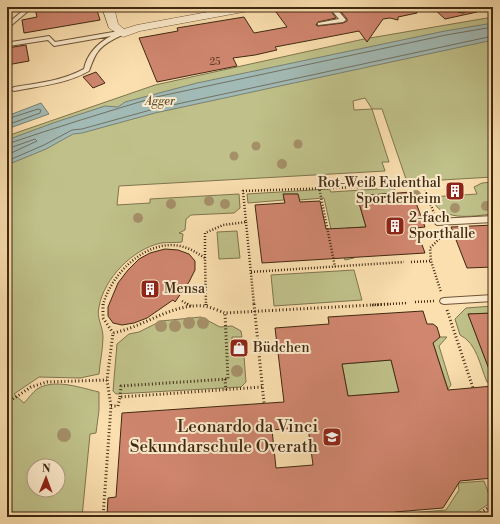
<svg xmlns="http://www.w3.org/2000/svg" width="500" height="524" font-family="'Libre Bodoni',serif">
	<rect width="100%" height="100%" fill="#fbdfaf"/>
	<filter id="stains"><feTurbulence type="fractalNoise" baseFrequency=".005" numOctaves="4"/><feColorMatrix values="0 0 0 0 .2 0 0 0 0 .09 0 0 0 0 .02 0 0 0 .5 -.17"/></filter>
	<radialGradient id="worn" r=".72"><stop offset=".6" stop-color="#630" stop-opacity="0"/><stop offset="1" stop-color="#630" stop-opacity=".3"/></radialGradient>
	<g fill="#c0c18a" stroke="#80754e" fill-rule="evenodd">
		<path d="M493 17V177L407 182 382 109H372L389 162H382L385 171 119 186 117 205 150 203V199L239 194 240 208 234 213 191 215 186 219 185 230 179 233 183 234 182 242C175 243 168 242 161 243 133 249 104 278 99 307 96 318 103 326 103 337 103 349 100 361 99 374L80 378 39 377 14 394 24 403C28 399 33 392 37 389 55 378 81 388 99 392V410L96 433 90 434 82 517H7V136L155 85 364 39ZM365 98 372 109 354 110 353 101ZM34 466H58V490H34Z"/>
		<path d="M493 182V214C471 216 441 223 431 197L477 194 474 187 482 183Z"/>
		<path d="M394 188 396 193 357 196 366 227 347 228 354 258 345 260 343 256H337L324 198 299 200 298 194H284V200L248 203 247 194 329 189 331 192Z"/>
		<path d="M237 231 240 258 219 259 217 232Z"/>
		<path d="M354 270 362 300 274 306 271 275Z"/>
		<path d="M493 306V313L468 314 493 379V385L487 382C480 366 477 343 460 335L455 319 466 308Z"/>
		<path d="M201 317 220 327 232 326 241 331 242 337H232L233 356H244L246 382 241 387 116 394 113 391 117 344 129 334 139 332 161 321Z"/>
		<path d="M440 337H447L439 346 451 385 448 389 432 340Z"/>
		<path d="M391 360 399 392 348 396 342 364Z"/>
		<path d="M484 481 493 505H487L470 517H400V514L446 510 459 490 458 483Z"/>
	</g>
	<g fill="#a2bab5" stroke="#7a8073">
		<path d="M493 23V40L155 113 82 133 73 134 46 149 7 165V140L53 123 105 106 118 107 125 102 197 83 445 31Z"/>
		<path d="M41 103 49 114 7 129V116Z"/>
	</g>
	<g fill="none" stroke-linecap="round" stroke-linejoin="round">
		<g stroke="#707263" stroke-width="1">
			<path d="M7 119 38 109 41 110 40 113 7 125"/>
			<path d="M7 144C57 127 106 112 156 97L446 35 493 27"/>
			<path d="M7 149 35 139 37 141 7 155"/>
			<path d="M7 161 44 145 72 130 82 129 154 109 493 36"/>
		</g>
	</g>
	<g fill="#d0866f" stroke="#3f2911" fill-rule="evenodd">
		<path d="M42 7H96L100 20 24 33 22 20 37 17 35 8Z"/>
		<path d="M304 7H328L336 18 318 22 316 25 318 26 343 23 347 21V19L337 7H417V13L398 17V20L390 18 383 19 367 42 359 31 328 37 275 47 277 50 255 55 233 58 237 66 157 82 139 38 178 31 177 28 244 17 254 33 287 27 276 12Z"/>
		<path d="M432 7H454L458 12 463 13 470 10 469 7H477V12L445 19Z"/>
		<path d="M26 45 29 61 7 65V48Z"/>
		<path d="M96 72 105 83 93 88 83 77Z"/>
		<path d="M412 192 425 227 416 228 425 253 262 263 255 205 285 203 283 194H298L300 202 320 201 326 229 366 227 357 196Z"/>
		<path d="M493 225V267L467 268 451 227Z"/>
		<path d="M165 249 178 250 189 254 195 261V270L189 282 175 302 173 300 147 318 134 323 122 325 113 323 108 316V307L118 283 128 270 139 259 150 253Z"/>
		<path d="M423 311 427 324H433L437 327 440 337 433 343 448 390 493 386V478L460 481 443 508 395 512 396 517H115V514L107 515 108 498 116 497 122 413 284 402 275 328 329 324 328 317ZM391 360 399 392 348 396 342 364ZM308 427 313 465 276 468 272 430Z"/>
		<path d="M493 313V376L492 377 468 314Z"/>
	</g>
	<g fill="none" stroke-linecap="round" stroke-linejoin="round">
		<defs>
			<g id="lane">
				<path d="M27 7H33L7 29V24Z"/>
				<path d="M329 7H335L346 20 343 22 318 25V23L339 19Z"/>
				<path d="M119 31 126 33C122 35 118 37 114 39 97 48 95 55 89 71 66 84 40 86 14 91L11 89 14 87C38 83 62 81 84 69 87 54 98 43 111 36L54 46 48 40 9 46 7 45V33L10 35 11 42 49 36 55 42Z"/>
				<path d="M493 216V222L437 225 433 222 437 219Z"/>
				<path d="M493 295V301L444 304 441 303 440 301 441 299 444 298Z"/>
			</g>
			<g id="street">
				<path d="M102 7H114L118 24 124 29 137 25 235 7H260L254 10 140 31 123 37 109 28Z"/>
				<path d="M455 7H467L469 9 463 12 459 11Z"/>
			</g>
		</defs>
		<use href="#lane" stroke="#6e5638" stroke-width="2"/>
		<use href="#street" stroke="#6e5638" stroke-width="1"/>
		<g stroke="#3f2911" stroke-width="2.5" stroke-dasharray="1 2" stroke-linecap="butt">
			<path d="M319 187 335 267"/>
			<path d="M246 222 254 305"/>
			<path d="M440 231 442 236 430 248 431 261 441 292"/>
			<path d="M205 258V233L223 225 246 222 243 191 423 185 434 213"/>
			<path d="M411 262 431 261"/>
			<path d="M251 272 404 262"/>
			<path d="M182 301 189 305"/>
			<path d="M415 302 435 301"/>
			<path d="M103 305C111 274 146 239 180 246 190 248 197 253 205 258L206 305"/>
			<path d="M372 305 408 303"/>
		</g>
		<g stroke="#3f2911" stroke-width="3" stroke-dasharray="1 2.5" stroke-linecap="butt">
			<path d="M103 304V318L113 333"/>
			<path d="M187 304 191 306"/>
			<path d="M206 304V306"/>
			<path d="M254 304 264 403"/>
			<path d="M447 310 473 388"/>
			<path d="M225 379 226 390"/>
			<path d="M120 397 121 386 228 379 225 313"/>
			<path d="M7 403 31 387 47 382 107 380"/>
			<path d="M111 406H118L120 397 262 387"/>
			<path d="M103 517 111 406 107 380 113 333C144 327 172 303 204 306 211 307 219 311 225 313L390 304"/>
			<path d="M475 517 489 507H493"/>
		</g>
		<use href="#lane" fill="#fceacb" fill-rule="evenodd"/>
		<use href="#street" fill="#fceacb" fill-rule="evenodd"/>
	</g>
	<g fill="#a59069">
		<circle cx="298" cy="144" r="4.5"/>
		<circle cx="256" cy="146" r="4.5"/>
		<circle cx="234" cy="156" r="4.5"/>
		<circle cx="282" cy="164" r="5"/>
		<circle cx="416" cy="195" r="5"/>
		<circle cx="209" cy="201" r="5"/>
		<circle cx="171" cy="204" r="5"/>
		<circle cx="225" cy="204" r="5"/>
		<circle cx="486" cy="206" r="5"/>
		<circle cx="455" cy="208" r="5"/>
		<circle cx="138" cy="218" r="5"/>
		<circle cx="189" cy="323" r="6"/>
		<circle cx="203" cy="323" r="6"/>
		<circle cx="161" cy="326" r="6"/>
		<circle cx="175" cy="326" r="6"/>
		<circle cx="237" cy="371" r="6"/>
		<circle cx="64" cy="435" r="7"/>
	</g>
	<defs>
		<symbol id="building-square" viewBox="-11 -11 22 22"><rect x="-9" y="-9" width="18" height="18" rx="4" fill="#8f2418" stroke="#fceacb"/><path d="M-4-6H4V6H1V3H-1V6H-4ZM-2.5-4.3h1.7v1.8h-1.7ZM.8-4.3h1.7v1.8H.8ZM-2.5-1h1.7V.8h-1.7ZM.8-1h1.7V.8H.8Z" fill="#fff"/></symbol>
		<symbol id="shop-square" viewBox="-11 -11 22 22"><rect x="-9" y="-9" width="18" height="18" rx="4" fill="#8f2418" stroke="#fceacb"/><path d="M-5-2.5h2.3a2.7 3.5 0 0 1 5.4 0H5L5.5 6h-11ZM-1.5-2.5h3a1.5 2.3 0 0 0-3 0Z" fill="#fff"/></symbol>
		<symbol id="school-square" viewBox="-11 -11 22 22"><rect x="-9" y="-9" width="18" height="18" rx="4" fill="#8f2418" stroke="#fceacb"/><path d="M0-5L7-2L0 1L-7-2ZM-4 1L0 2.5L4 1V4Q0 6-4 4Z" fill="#fff"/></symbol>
	</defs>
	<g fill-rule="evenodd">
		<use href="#building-square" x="444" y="180" width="22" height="22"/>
		<use href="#building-square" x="384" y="215" width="22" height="22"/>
		<use href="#building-square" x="139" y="278" width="22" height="22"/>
		<use href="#shop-square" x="228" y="337" width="22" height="22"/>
		<use href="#school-square" x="321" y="426" width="22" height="22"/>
	</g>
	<g text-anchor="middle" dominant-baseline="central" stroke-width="4" stroke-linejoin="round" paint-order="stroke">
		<g font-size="10" fill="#634028">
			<text x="215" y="62">25</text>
		</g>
		<g font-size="12" font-style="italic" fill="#5f4f2f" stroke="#fceacb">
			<text x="160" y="101">Agger</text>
		</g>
		<g font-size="14" fill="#3f2911" stroke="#fceacb" text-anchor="start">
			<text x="441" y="183" text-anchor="end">Rot-Weiß Eulenthal<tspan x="441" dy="16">Sportlerheim</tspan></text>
			<text x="409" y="218">2-fach<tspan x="409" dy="16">Sporthalle</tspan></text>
			<text x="164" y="289">Mensa</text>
			<text x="253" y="348">Büdchen</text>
		</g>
		<g font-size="17" fill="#3f2911" stroke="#fceacb" text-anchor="end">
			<text x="318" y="427">Leonardo da Vinci<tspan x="318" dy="20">Sekundarschule Overath</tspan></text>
		</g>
	</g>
	<rect width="500" height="524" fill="none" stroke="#fbdfaf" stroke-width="24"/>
	<rect x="8" y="8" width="484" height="508" fill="none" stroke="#3f2911" stroke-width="2"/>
	<rect x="12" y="12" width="476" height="500" fill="none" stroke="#3f2911"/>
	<g transform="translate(46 478) rotate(1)"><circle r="19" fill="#fceacb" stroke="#b09d81"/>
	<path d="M0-3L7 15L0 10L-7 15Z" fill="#8f2418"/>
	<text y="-6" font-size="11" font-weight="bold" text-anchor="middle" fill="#3f2911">N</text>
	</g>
	<rect width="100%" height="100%" filter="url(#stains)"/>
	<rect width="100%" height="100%" fill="url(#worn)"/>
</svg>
